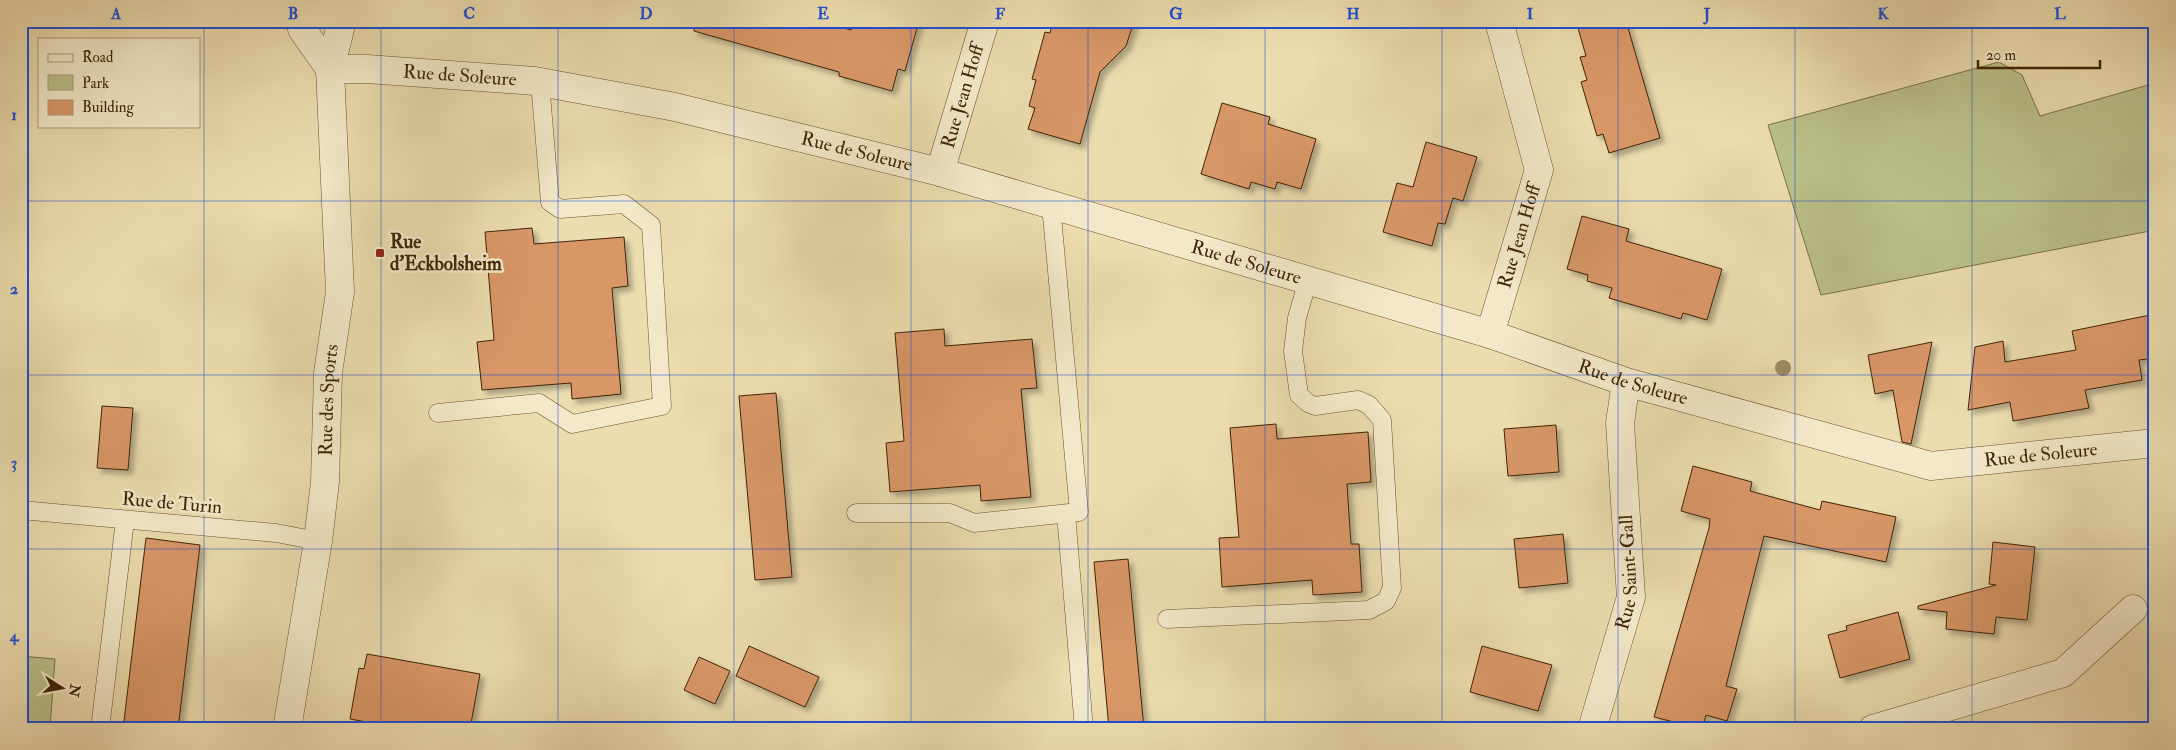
<svg xmlns="http://www.w3.org/2000/svg" width="2176" height="750" font-family="'IM FELL Double Pica',serif">
	<defs>
		<filter id="shadow"><feDropShadow dx="4.5" dy="4.5" stdDeviation="2.5" flood-color="#0004"/></filter>
	</defs>
	<rect width="100%" height="100%" fill="#ecddae"/>
	<filter id="stains"><feTurbulence type="fractalNoise" baseFrequency=".004" numOctaves="4"/><feColorMatrix values="0 0 0 0 .2 0 0 0 0 .09 0 0 0 0 .02 0 0 0 .5 -.17"/></filter>
	<radialGradient id="worn" r=".72"><stop offset=".6" stop-color="#630" stop-opacity="0"/><stop offset="1" stop-color="#630" stop-opacity=".3"/></radialGradient>
	<g fill="#bac088" stroke="#7c7247">
		<path d="M1999 62 2022 75 2040 116 2155 83V230L1821 295 1768 125Z"/>
		<path d="M21 656 55 659 50 729H21Z"/>
	</g>
	<g fill="#d99768" stroke="#3f2406" filter="url(#shadow)">
		<path d="M695 21H818L851 30 854 21H919L905 71 898 69 892 91 839 76V72L694 31Z"/>
		<path d="M1053 21H1134L1126 46 1100 72 1080 144 1028 129 1035 108 1029 106 1036 80 1032 79 1045 32 1050 33Z"/>
		<path d="M1576 21H1626L1660 138 1609 153 1603 134 1597 136 1581 82 1587 80 1580 57 1586 56Z"/>
		<path d="M1222 103 1270 117 1268 124 1316 139 1301 189 1277 182 1275 189 1251 182 1249 189 1201 174Z"/>
		<path d="M1426 142 1477 157 1463 201 1453 198 1445 224 1438 223 1432 246 1383 232 1397 183 1413 187Z"/>
		<path d="M1582 216 1629 229 1626 241 1722 269 1707 320 1683 313 1681 319 1609 298 1612 288 1587 281 1588 275 1567 269Z"/>
		<path d="M532 228 534 244 624 237 628 286 612 288 621 394 572 399 571 383 482 390 477 342 494 340 485 232Z"/>
		<path d="M2150 315 2152 324H2155V358L2139 360 2142 380 2085 390 2089 408 2013 421 2010 402 1968 410 1975 347 2003 341 2005 362 2076 350 2072 331Z"/>
		<path d="M944 329 945 346 1032 339 1037 388 1021 389 1031 497 981 501 980 485 890 492 886 443 904 441 895 333Z"/>
		<path d="M1932 342 1911 444 1902 442 1893 390 1875 394 1868 355Z"/>
		<path d="M776 393 792 577 755 580 739 396Z"/>
		<path d="M102 406 133 408 128 470 97 468Z"/>
		<path d="M1276 424 1277 439 1368 432 1371 482 1347 484 1351 544H1359L1362 592 1313 595 1312 580 1222 587 1219 538 1239 537 1230 428Z"/>
		<path d="M1556 425 1559 472 1508 476 1504 429Z"/>
		<path d="M1693 466 1752 482 1750 491 1820 510 1822 501 1896 517 1886 562 1764 536 1726 686 1737 689 1727 721 1706 715 1702 729 1654 717 1709 528 1710 519 1681 511Z"/>
		<path d="M1563 534 1568 583 1519 588 1514 539Z"/>
		<path d="M146 538 200 545 178 729H123Z"/>
		<path d="M1993 542 2035 547 2027 620 1996 617 1994 634 1946 629 1947 612 1918 609V606L1996 585 1989 584Z"/>
		<path d="M1128 559 1144 729H1109L1094 562Z"/>
		<path d="M1898 612 1910 659 1840 678 1828 635 1847 630 1846 626Z"/>
		<path d="M749 646 819 677 805 707 736 676Z"/>
		<path d="M1482 646 1552 665 1538 711 1470 692Z"/>
		<path d="M367 654 480 674 470 729H407L350 719 359 668 364 669Z"/>
		<path d="M699 657 730 671 715 704 684 690Z"/>
	</g>
	<g fill="none" stroke-linecap="round" stroke-linejoin="round">
		<defs>
			<g id="lane">
				<path d="M438 413 539 403 572 424 662 406 651 225 624 204 560 209 550 202 540 82"/>
				<path d="M21 510 276 533 318 541"/>
				<path d="M856 513H950L974 523 1079 512 1051 205"/>
				<path d="M1066 514 1084 729"/>
				<path d="M1167 619 1369 610 1386 601 1392 588 1382 420 1369 405 1358 400 1315 406 1308 403 1299 395 1293 351 1297 318 1308 280"/>
				<path d="M100 729 125 520"/>
			</g>
			<g id="street">
				<path d="M301 21 302 29 330 69"/>
				<path id="s1" d="M330 69H367L535 81 675 107 940 172 1490 334 1626 382 1931 466 2155 443"/>
				<path id="s2" d="M940 172 985 21"/>
				<path id="s3" d="M1490 334 1539 170 1499 21"/>
				<path id="s4" d="M287 729 318 541 325 482 328 373 340 292 330 69 342 21"/>
				<path id="s5" d="M1592 729 1631 597 1620 423 1626 382"/>
				<path d="M1873 729 2063 673 2133 609"/>
			</g>
		</defs>
		<use href="#lane" stroke="#6a5230" stroke-width="19"/>
		<use href="#street" stroke="#6a5230" stroke-width="29"/>
		<use href="#lane" stroke="#f3e9ca" stroke-width="18"/>
		<use href="#street" stroke="#f3e9ca" stroke-width="28"/>
	</g>
	<circle fill="#9e8d63" cx="1783" cy="368" r="8"/>
	<path fill="none" stroke="#1d4ed8" stroke-width="1" stroke-opacity="0.55" d="M204 21V729M381 21V729M558 21V729M734 21V729M911 21V729M1088 21V729M1265 21V729M1442 21V729M1618 21V729M1795 21V729M1972 21V729M21 201H2155M21 375H2155M21 549H2155"/>
	<rect fill="#8f2418" stroke="#f3e9ca" stroke-width="2" x="375" y="248" width="10" height="10" rx="2.5"/>
	<g text-anchor="middle" dominant-baseline="central" stroke-width="5" stroke-linejoin="round" paint-order="stroke">
		<g font-size="19" fill="#3f2406" stroke="#f3e9ca">
			<text stroke="none"><textPath href="#s1" startOffset="130">Rue de Soleure</textPath></text>
			<text stroke="none"><textPath href="#s2" startOffset="79">Rue Jean Hoff</textPath></text>
			<text stroke="none"><textPath href="#s1" startOffset="535">Rue de Soleure</textPath></text>
			<text stroke="none"><textPath href="#s3" startOffset="102">Rue Jean Hoff</textPath></text>
			<text stroke="none"><textPath href="#s1" startOffset="940">Rue de Soleure</textPath></text>
			<text stroke="none"><textPath href="#s1" startOffset="1345">Rue de Soleure</textPath></text>
			<text stroke="none"><textPath href="#s4" startOffset="332">Rue des Sports</textPath></text>
			<text stroke="none"><textPath href="#s1" startOffset="1765">Rue de Soleure</textPath></text>
			<text transform="translate(172 503) rotate(5)">Rue de Turin</text>
			<text stroke="none"><textPath href="#s5" startOffset="162">Rue Saint-Gall</textPath></text>
		</g>
		<g font-size="19" font-weight="bold" fill="#3f2406" stroke="#f3e9ca" text-anchor="start">
			<text x="390" y="242">Rue<tspan x="390" dy="22">d'Eckbolsheim</tspan></text>
		</g>
	</g>
	<rect width="2176" height="750" fill="none" stroke="#ecddae" stroke-width="55"/>
	<rect x="38" y="38" width="162" height="90" fill="#f3e9ca" stroke="#ab9a7c"/>
	<rect x="48" y="54" width="25" height="8" fill="#f3e9ca" stroke="#ab9a7c"/>
	<text x="82" y="62" font-size="15" fill="#3f2406">Road</text>
	<rect x="48" y="75" width="25" height="15" fill="#bac088" stroke="#ab9a7c"/>
	<text x="82" y="88" font-size="15" fill="#3f2406">Park</text>
	<rect x="48" y="100" width="25" height="15" fill="#d99768" stroke="#ab9a7c"/>
	<text x="82" y="112" font-size="15" fill="#3f2406">Building</text>
	<g transform="translate(62 688) rotate(101)" stroke="#f3e9ca" stroke-width="4" paint-order="stroke">
	<path d="M0-4L9 19L0 12L-9 19Z" fill="#3f2406"/>
	<text y="-8" font-size="14" font-weight="bold" text-anchor="middle" fill="#3f2406">N</text>
	</g>
	<path d="M1978 60v8h122v-8" fill="none" stroke="#3f2406" stroke-width="2.5"/>
	<text x="1986" y="60" font-size="15" fill="#3f2406" stroke="#f3e9ca" stroke-width="4" paint-order="stroke">20 m</text>
	<rect x="28" y="28" width="2120" height="694" fill="none" stroke="#1d4ed8" stroke-width="2"/>
	<g font-size="16" text-anchor="middle" font-weight="bold" fill="#1d4ed8">
		<text x="116" y="19">A</text>
		<text x="293" y="19">B</text>
		<text x="469" y="19">C</text>
		<text x="646" y="19">D</text>
		<text x="823" y="19">E</text>
		<text x="1000" y="19">F</text>
		<text x="1176" y="19">G</text>
		<text x="1353" y="19">H</text>
		<text x="1530" y="19">I</text>
		<text x="1707" y="19">J</text>
		<text x="1883" y="19">K</text>
		<text x="2060" y="19">L</text>
		<text x="14" y="120">1</text>
		<text x="14" y="294">2</text>
		<text x="14" y="468">3</text>
		<text x="14" y="641">4</text>
	</g>
	<rect width="100%" height="100%" filter="url(#stains)"/>
	<rect width="100%" height="100%" fill="url(#worn)"/>
</svg>
